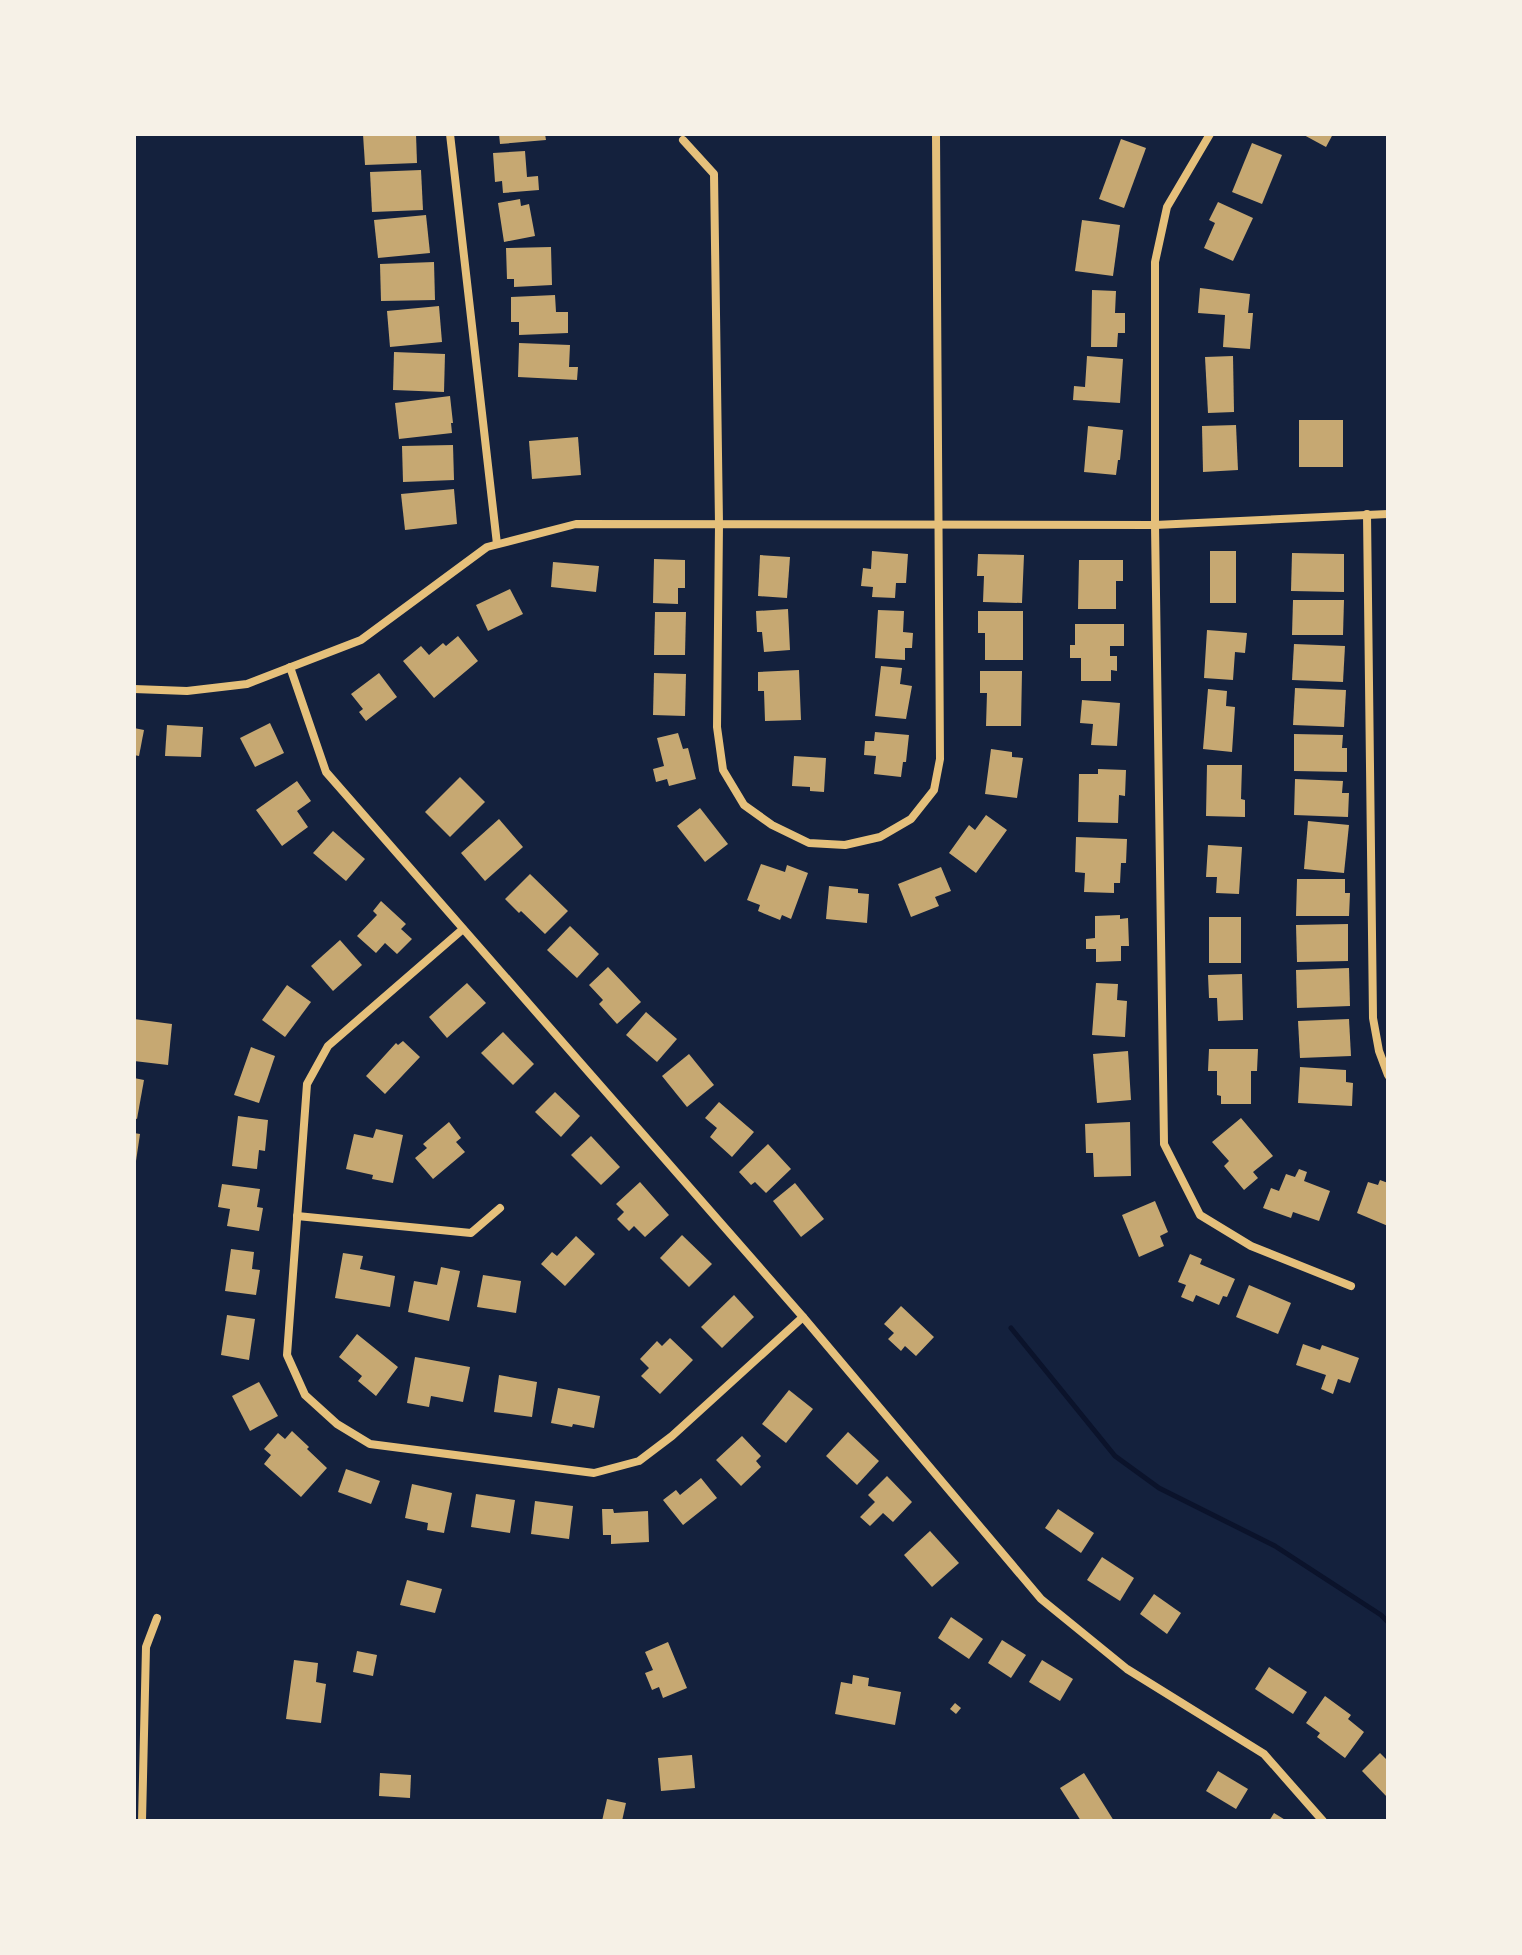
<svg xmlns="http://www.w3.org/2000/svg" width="1522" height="1955" font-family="Quicksand,sans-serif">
	<rect width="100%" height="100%" fill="#14213d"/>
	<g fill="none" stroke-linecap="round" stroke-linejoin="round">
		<path stroke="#0b132b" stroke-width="5" d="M1011 1328 1115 1456 1159 1488 1275 1546 1381 1615 1388 1622"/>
	</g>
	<g fill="#c6a872">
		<path d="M363 134H416L417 163 365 165Z"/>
		<path d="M499 134H545L546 140 500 144Z"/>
		<path d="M1302 134H1333L1326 147Z"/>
		<path d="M1121 139 1146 148 1124 208 1099 199Z"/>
		<path d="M1252 143 1282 155 1262 204 1232 192Z"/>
		<path d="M525 151 527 177 538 176 539 190 503 193 502 181 495 182 493 153Z"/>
		<path d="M421 170 423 210 372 212 370 172Z"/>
		<path d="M520 199 521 206 529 204 535 236 504 242 498 203Z"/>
		<path d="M1218 202 1253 218 1233 261 1204 248 1215 223 1209 220Z"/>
		<path d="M426 215 430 253 378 258 374 220Z"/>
		<path d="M1082 220 1120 225 1113 276 1075 271Z"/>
		<path d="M551 247 552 285 514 287V279H507L506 248Z"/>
		<path d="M434 262 435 300 381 301 380 264Z"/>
		<path d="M1200 288 1250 294 1248 313H1253L1250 349 1223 347 1225 315 1198 313Z"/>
		<path d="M1092 290 1116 291 1115 313H1125V333H1118L1117 347H1091Z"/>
		<path d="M555 295 556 312H568V333L519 335V322H511V297Z"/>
		<path d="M439 306 442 342 390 347 387 311Z"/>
		<path d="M519 343 570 345 569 367H578L577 380 518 377Z"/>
		<path d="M394 352 445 354 444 392 393 390Z"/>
		<path d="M1087 356 1123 359 1120 403 1073 400 1074 386 1085 387Z"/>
		<path d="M1233 356 1234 412 1208 413 1205 357Z"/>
		<path d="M450 396 453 423H451L452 433 399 439 395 403Z"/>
		<rect x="1299" y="420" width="44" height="47"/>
		<path d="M1236 425 1238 470 1203 472 1202 426Z"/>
		<path d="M1088 426 1123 430 1120 460H1118L1116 475 1084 472Z"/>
		<path d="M578 437 581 475 532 479 529 441Z"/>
		<path d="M453 445 454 480 403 482 402 446Z"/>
		<path d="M454 489 457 524 405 530 401 494Z"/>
		<path d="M872 551 908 554 906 583H896L895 598 872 597 873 587 861 586 863 568 871 569Z"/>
		<rect x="1210" y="551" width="26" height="52"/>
		<path d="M1292 553 1344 554V592L1291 591Z"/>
		<path d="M978 554 1024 555 1022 603 983 602 984 576H977Z"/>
		<path d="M760 555 790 557 787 598 758 596Z"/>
		<path d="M654 559 685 560V588H678V604L653 603Z"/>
		<path d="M1079 560H1123V581H1116V609H1078Z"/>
		<path d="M553 562 599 566 596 592 551 587Z"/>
		<path d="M510 589 523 614 488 631 476 605Z"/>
		<path d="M1293 600H1344L1343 635H1292Z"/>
		<path d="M788 609 790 650 764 652 762 632H757L756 611Z"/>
		<path d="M878 610 904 611 903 632 913 633 912 648H905V660L875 658Z"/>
		<path d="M978 611H1023V660H985V633H978Z"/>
		<path d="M655 612H686L685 655H654Z"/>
		<path d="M1075 624H1124V646H1110V656H1117V671L1111 670V681H1081V658H1070V645H1075Z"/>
		<path d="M1207 630 1247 633 1245 653 1235 652 1233 680 1204 678Z"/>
		<path d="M458 636 478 661 434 698 403 661 421 646 429 655 443 643 446 646Z"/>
		<path d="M1294 644 1345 646 1343 682 1292 680Z"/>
		<path d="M881 666 902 668 900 684 912 686 906 719 875 716Z"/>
		<path d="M799 670 801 720 765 721 764 691H758V672Z"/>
		<path d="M980 671H1022L1021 726H986L987 693H980Z"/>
		<path d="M379 673 397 697 366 721 359 712 363 709 351 694Z"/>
		<path d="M654 673 686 674 685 716 653 715Z"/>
		<path d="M1295 688 1346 690 1344 727 1293 725Z"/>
		<path d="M1208 689 1227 691 1226 706 1235 707 1232 752 1203 749Z"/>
		<path d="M1082 700 1120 703 1117 746 1091 745 1093 724 1080 723Z"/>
		<path d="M270 723 284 753 255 767 240 738Z"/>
		<path d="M167 725 203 727 201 757 165 756Z"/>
		<path d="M134 728 144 730 139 756 134 755Z"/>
		<path d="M875 732 909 735 906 762H903L901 777 874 774 876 756 864 755 865 741H874Z"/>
		<path d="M678 733 683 749 688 748 696 779 669 786 667 779 656 782 653 769 664 766 657 738Z"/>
		<path d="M1294 734 1343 735 1342 748H1347V772L1294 771Z"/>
		<path d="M991 749 1012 752V757L1023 758 1017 798 985 794Z"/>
		<path d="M794 756 826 758 824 792 810 791V787L792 786Z"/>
		<path d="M1207 765H1242L1241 799 1245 800V817L1206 816Z"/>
		<path d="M1098 769 1126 770 1125 796 1119 795 1118 823 1078 822 1079 774H1098Z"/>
		<path d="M460 777 485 802 450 837 425 812Z"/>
		<path d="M1295 779 1343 781 1342 793H1349L1348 817 1294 815Z"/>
		<path d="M297 781 311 801 297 811 308 827 282 846 256 810Z"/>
		<path d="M700 808 728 844 705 862 677 826Z"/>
		<path d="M986 815 1007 830 976 873 949 853 969 825 975 830Z"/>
		<path d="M499 819 523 847 485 881 461 853Z"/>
		<path d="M1308 821 1349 825 1344 873 1304 869Z"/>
		<path d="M333 831 365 859 346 881 313 853Z"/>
		<path d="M1076 837 1127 839 1126 863H1121L1120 883H1114V893L1084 892 1085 873 1075 872Z"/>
		<path d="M1208 845 1242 847 1239 894 1216 893 1217 877H1206Z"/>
		<path d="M761 864 785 872 787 865 808 873 791 919 782 915 780 920 758 911 760 905 747 900Z"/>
		<path d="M941 867 951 891 935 897 939 906 911 917 898 884Z"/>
		<path d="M530 874 568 911 545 934 521 911 519 913 505 899Z"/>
		<path d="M1297 879H1345V893H1350L1349 916H1296Z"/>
		<path d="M829 886 858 889V893L869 894 867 923 826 919Z"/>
		<path d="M381 901 406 924 401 929 412 939 397 954 385 943 376 953 357 936 377 915 373 911Z"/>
		<path d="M1120 915V919L1128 918 1129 946H1121V961L1096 962V949H1086V939L1095 938V916Z"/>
		<rect x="1209" y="917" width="32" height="46"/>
		<path d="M1348 924V961L1297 962 1296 925Z"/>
		<path d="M570 926 599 954 577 978 547 950Z"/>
		<path d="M340 940 362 965 333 991 311 966Z"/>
		<path d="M608 967 641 1002 617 1024 599 1004 603 1000 589 985Z"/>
		<path d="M1349 968 1350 1006 1297 1008 1296 970Z"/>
		<path d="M1242 974 1243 1020 1218 1021 1217 998H1209L1208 975Z"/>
		<path d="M467 983 486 1003 447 1038 429 1017Z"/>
		<path d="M1096 983 1118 984 1117 1000 1127 1001 1125 1037 1092 1035Z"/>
		<path d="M287 985 311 1002 285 1037 262 1020Z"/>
		<path d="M646 1012 677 1039 657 1062 626 1035Z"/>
		<path d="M134 1019 172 1024 168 1065 134 1061Z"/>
		<path d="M1349 1019 1351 1056 1300 1058 1298 1021Z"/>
		<path d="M503 1032 534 1064 513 1085 481 1053Z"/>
		<path d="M403 1041 420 1057 385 1094 366 1076 396 1043 398 1045Z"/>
		<path d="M251 1047 275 1056 259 1103 234 1095Z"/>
		<path d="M1209 1049H1258L1257 1071H1251V1104H1221V1096L1217 1095V1071H1208Z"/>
		<path d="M1128 1051 1131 1100 1097 1103 1093 1054Z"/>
		<path d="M689 1054 714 1085 687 1107 662 1076Z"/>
		<path d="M1300 1067 1346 1070V1082L1353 1083 1352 1106 1298 1103Z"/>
		<path d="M134 1078 144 1080 137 1119 134 1118Z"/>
		<path d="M555 1092 580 1116 561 1137 535 1112Z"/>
		<path d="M719 1102 754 1132 732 1157 710 1137 717 1128 705 1118Z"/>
		<path d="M238 1116 268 1120 265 1151 259 1150 257 1169 232 1166Z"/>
		<path d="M1241 1118 1273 1156 1253 1172 1258 1178 1244 1190 1224 1166 1229 1161 1212 1142Z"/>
		<path d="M449 1122 461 1138 456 1142 465 1152 433 1179 415 1158 427 1148 423 1144Z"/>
		<path d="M1130 1122 1131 1176 1094 1177 1093 1153H1086L1085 1124Z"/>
		<path d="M376 1129 403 1135 393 1183 372 1179 373 1175 346 1169 354 1134 373 1138Z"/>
		<path d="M134 1133 140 1134 136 1161H134Z"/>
		<path d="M591 1136 620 1167 601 1185 571 1155Z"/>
		<path d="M768 1144 791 1169 766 1193 755 1182 751 1185 739 1172Z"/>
		<path d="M1299 1169 1307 1172 1304 1181 1330 1191 1319 1221 1293 1212 1291 1218 1263 1208 1271 1188 1279 1191 1286 1174 1295 1177Z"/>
		<path d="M1380 1180 1388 1183V1226L1357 1213 1368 1182 1378 1185Z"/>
		<path d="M640 1182 669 1215 645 1237 634 1226 629 1231 617 1219 624 1212 616 1204Z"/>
		<path d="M795 1183 824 1219 801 1237 773 1201Z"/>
		<path d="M222 1184 260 1189 257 1207 263 1208 259 1231 227 1226 230 1209 218 1207Z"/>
		<path d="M1155 1201 1168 1232 1160 1236 1164 1246 1139 1257 1122 1215Z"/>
		<path d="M682 1235 712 1264 689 1287 660 1258Z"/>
		<path d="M576 1236 595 1254 565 1286 541 1264 552 1252 557 1256Z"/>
		<path d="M231 1249 254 1252 252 1269 260 1270 256 1295 225 1291Z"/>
		<path d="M343 1253 363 1256 360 1269 395 1276 390 1307 335 1298Z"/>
		<path d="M1190 1254 1202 1259 1200 1264 1235 1279 1227 1297 1223 1296 1219 1305 1196 1295 1193 1302 1181 1297 1186 1285 1178 1282Z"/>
		<path d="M441 1267 460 1271 449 1321 408 1312 414 1281 437 1285Z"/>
		<path d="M483 1275 521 1281 516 1313 477 1307Z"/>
		<path d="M1249 1285 1291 1303 1278 1334 1236 1317Z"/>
		<path d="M734 1295 754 1317 722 1348 701 1327Z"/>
		<path d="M901 1306 934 1337 916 1356 905 1346 901 1351 888 1339 894 1333 884 1324Z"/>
		<path d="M227 1315 255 1319 249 1360 221 1355Z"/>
		<path d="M357 1334 398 1367 376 1396 358 1381 362 1376 339 1357Z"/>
		<path d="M670 1338 693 1360 660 1394 641 1376 649 1368 640 1359 657 1341 662 1346Z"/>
		<path d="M1303 1344 1320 1350 1322 1345 1359 1358 1350 1383 1338 1379 1333 1394 1321 1389 1326 1375 1296 1365Z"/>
		<path d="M415 1357 470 1367 463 1402 431 1396 429 1407 407 1403Z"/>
		<path d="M499 1375 537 1382 532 1417 494 1412Z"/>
		<path d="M259 1382 278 1416 250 1431 232 1396Z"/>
		<path d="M558 1388 600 1396 594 1428 573 1424 572 1427 551 1423Z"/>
		<path d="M789 1390 813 1409 786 1443 762 1424Z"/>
		<path d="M292 1431 309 1447 307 1449 327 1468 301 1497 264 1464 271 1455 264 1449 278 1433 285 1439Z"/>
		<path d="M848 1432 879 1461 857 1485 826 1456Z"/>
		<path d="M742 1436 761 1456 756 1461 761 1467 741 1486 716 1460Z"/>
		<path d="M346 1469 380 1481 371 1504 338 1492Z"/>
		<path d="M887 1476 912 1502 893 1522 883 1513 870 1526 860 1517 875 1502 868 1495Z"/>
		<path d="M701 1478 717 1498 683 1525 663 1500 676 1490 680 1495Z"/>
		<path d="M412 1484 452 1493 444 1533 427 1530 428 1523 405 1518Z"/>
		<path d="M476 1494 515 1500 510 1533 471 1527Z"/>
		<path d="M535 1501 573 1506 569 1539 531 1534Z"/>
		<path d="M602 1509H613L614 1513 648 1511 649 1542 611 1544V1535H603Z"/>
		<path d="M1058 1509 1094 1533 1081 1553 1045 1528Z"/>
		<path d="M930 1531 959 1563 932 1587 904 1555Z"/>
		<path d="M1102 1557 1134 1578 1120 1601 1087 1580Z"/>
		<path d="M407 1580 442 1589 435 1613 400 1605Z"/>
		<path d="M1154 1594 1181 1613 1167 1634 1140 1614Z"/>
		<path d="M951 1617 983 1639 969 1659 938 1638Z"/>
		<path d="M1002 1640 1026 1655 1011 1678 988 1663Z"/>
		<path d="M668 1642 687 1688 663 1698 659 1687 652 1690 645 1673 653 1670 645 1652Z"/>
		<path d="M357 1651 377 1655 373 1676 353 1672Z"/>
		<path d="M294 1660 318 1663 316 1682 326 1684 321 1723 286 1719Z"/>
		<path d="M1042 1660 1073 1679 1060 1701 1029 1682Z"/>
		<path d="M1269 1667 1307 1692 1293 1714 1255 1689Z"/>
		<path d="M853 1675 869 1678 868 1686 901 1692 895 1725 835 1714 841 1682 852 1684Z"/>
		<path d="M1325 1696 1351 1715 1348 1719 1364 1732 1345 1758 1317 1737 1320 1733 1306 1723Z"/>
		<path d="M955 1703 961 1708 956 1714 950 1709Z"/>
		<path d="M1380 1753 1388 1761V1798L1362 1771Z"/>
		<path d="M692 1755 695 1788 661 1791 658 1758Z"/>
		<path d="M1218 1771 1248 1789 1236 1809 1206 1791Z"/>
		<path d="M380 1773 411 1775 410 1798 379 1796Z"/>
		<path d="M1084 1773 1114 1821H1081L1060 1788Z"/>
		<path d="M607 1799 626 1803 622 1821H602Z"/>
		<path d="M1274 1813 1287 1821H1269Z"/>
	</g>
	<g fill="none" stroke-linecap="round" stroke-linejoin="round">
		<g stroke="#e5c07b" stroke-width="8">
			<path d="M450 134 497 544"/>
			<path d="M1210 134 1167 207 1155 262V525L1164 1144 1200 1215 1251 1246 1351 1286"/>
			<path d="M683 140 714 174 719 524 717 727 723 770 744 805 772 825 809 843 845 845 880 837 911 819 934 790 940 759 936 134"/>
			<path d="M1367 514 1373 1018 1379 1051 1388 1075"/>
			<path d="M290 667 326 772 803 1317 1041 1599 1127 1669 1264 1754 1323 1821"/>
			<path d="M134 689 187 691 247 684 361 640 487 547 576 524 1155 525 1388 514"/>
			<path d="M463 929 328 1046 307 1084 287 1355 305 1395 337 1424 370 1444 594 1473 639 1461 672 1436 803 1317"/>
			<path d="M297 1216 471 1233 500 1208"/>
			<path d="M142 1821 146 1647 157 1618"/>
		</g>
	</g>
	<rect width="1522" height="1955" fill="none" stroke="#f6f1e7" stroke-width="272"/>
</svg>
